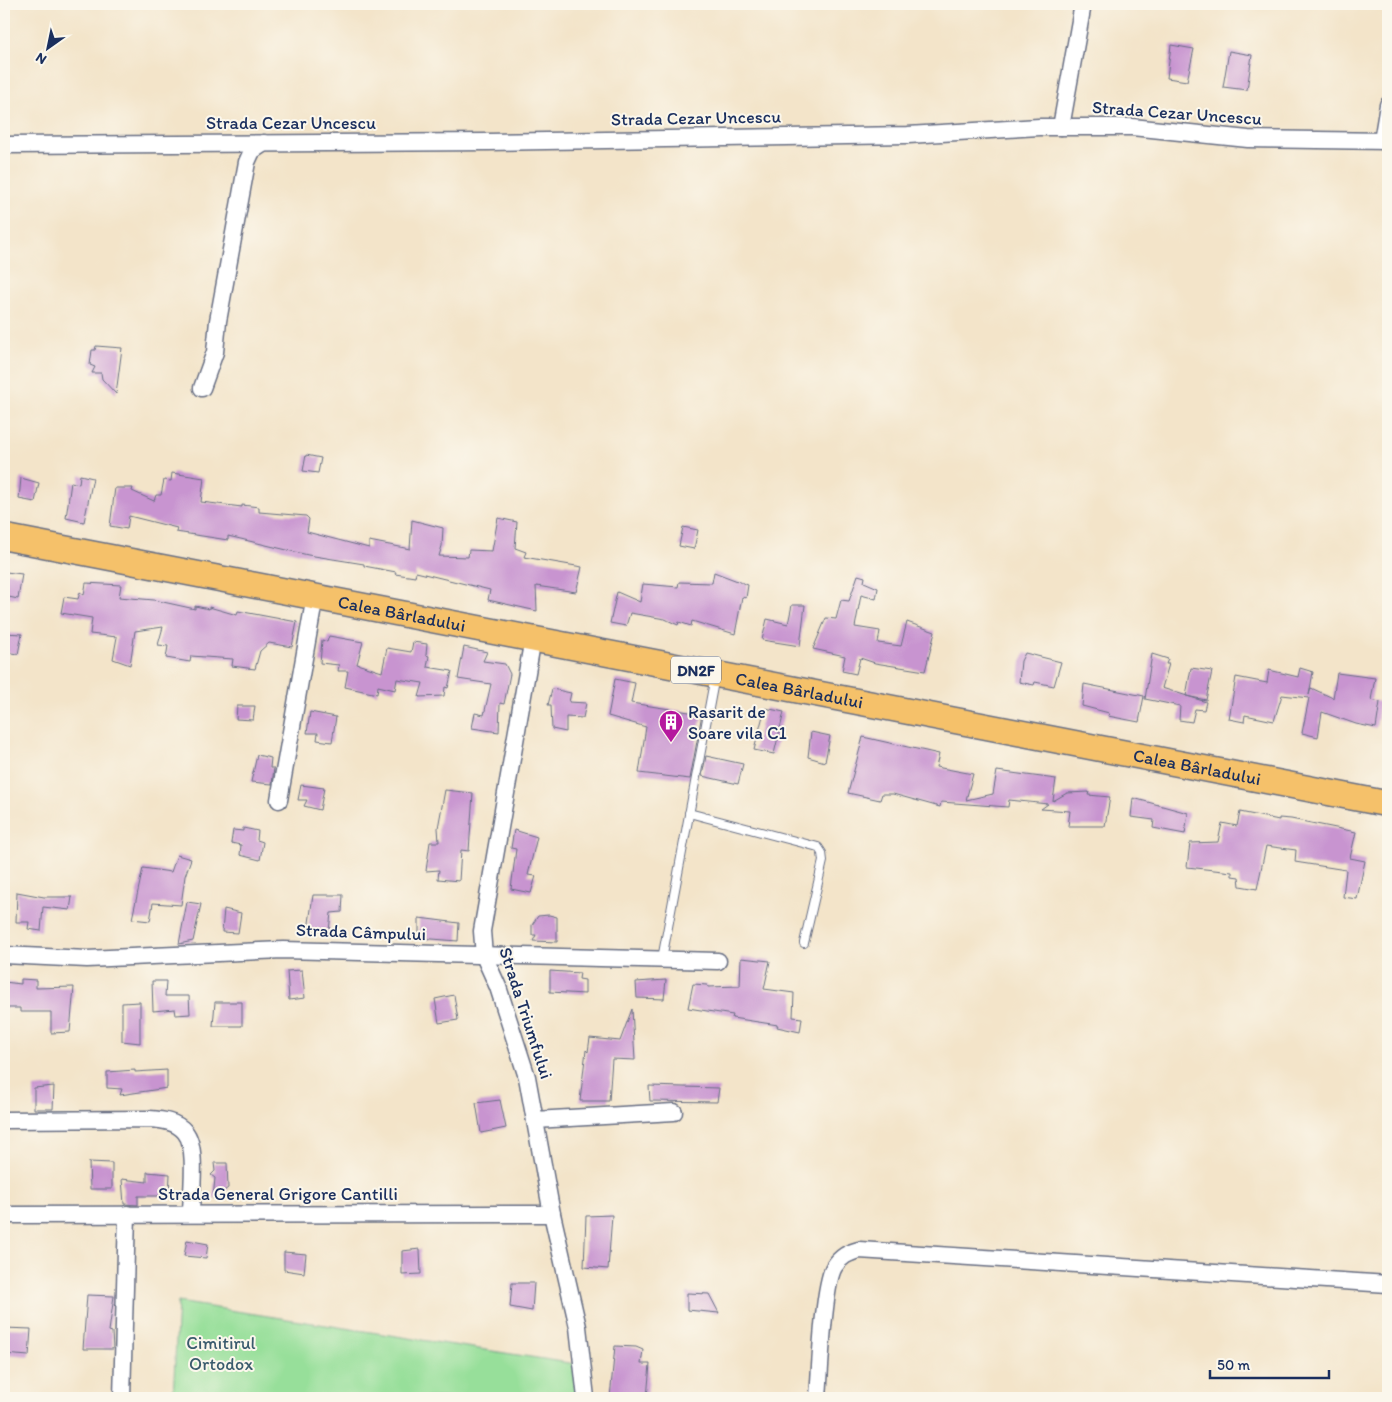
<svg xmlns="http://www.w3.org/2000/svg" width="1392" height="1402" font-family="Itim,sans-serif">
	<rect width="100%" height="100%" fill="#fbf7ec"/>
	<filter id="ink" filterUnits="userSpaceOnUse"><feTurbulence type="fractalNoise" baseFrequency=".02" numOctaves="2"/><feDisplacementMap in="SourceGraphic" scale="10" xChannelSelector="R" yChannelSelector="G"/><feConvolveMatrix kernelMatrix="1 2 1 2 8 2 1 2 1" color-interpolation-filters="sRGB"/></filter>
	<filter id="wash" filterUnits="userSpaceOnUse"><feTurbulence type="fractalNoise" baseFrequency=".0096" numOctaves="4" result="noise"/><feDisplacementMap in="SourceGraphic" scale="20" xChannelSelector="R" yChannelSelector="G"/><feGaussianBlur stdDeviation="1.12" result="paint"/><feColorMatrix in="noise" values="0 0 0 0 0 0 0 0 0 0 0 0 0 0 0 0 0 1.4 0 .05"/><feComposite in="paint" operator="in"/></filter>
	<g filter="url(#wash)">
		<rect width="100%" height="100%" fill="#f3e4c9"/>
		<path fill="#97df9a" stroke="#59877c" d="M178 1302 582 1365 580 1398H173Z"/>
		<g id="blocks">
			<g fill="#c894d0">
				<path d="M1171 45 1194 49 1187 81 1167 78Z"/>
				<path d="M1229 51 1252 55 1247 90 1223 87Z"/>
				<path d="M96 346 122 348 116 394 102 379 101 373H92L95 367 90 365 92 350H95Z"/>
				<path d="M306 455 321 458 318 473 303 471Z"/>
				<path d="M172 473 204 478 201 502 242 507V505L259 507V512L306 516 309 519 307 532 369 548V541L410 549 412 520 443 528 442 546 439 556 468 557 469 550 492 551 498 518 517 522 515 548 526 552 524 557 582 567 576 592 536 586 537 611 488 600 490 590 416 572 415 577 395 574 396 572 364 566V564L308 555 228 536V540L176 532 177 528 129 516 127 529 110 526 115 488H133L132 491 154 501 156 495H161L164 480 171 481Z"/>
				<path d="M80 475 93 478 84 522 66 518 71 482 79 484Z"/>
				<path d="M21 478 39 483 35 502 19 499Z"/>
				<path d="M683 527 698 530 694 549 679 546Z"/>
				<path d="M6 572 22 574 18 599 4 596Z"/>
				<path d="M714 572 748 585 746 598 742 597 735 634 692 621 691 626 679 622 678 625 665 619 630 613 626 626 610 623 617 592 640 602 643 584 678 587 679 582 712 583Z"/>
				<path d="M858 575 865 577 864 582 878 588 876 599 861 595 855 627 880 631 878 643 901 646 907 622 935 632 925 671 875 663 860 658 856 674 842 671 845 656 813 649 826 618 836 619 841 600 849 601Z"/>
				<path d="M86 583 121 585 119 597 154 600 195 609V606L209 609V607L237 615 238 611 297 622 292 647 269 643 260 651 255 669 232 666 233 659 191 656 190 662 166 658 168 646 158 645 163 627 135 631 130 665 113 659 117 637 90 634 92 618 61 613 64 597 78 599 80 592 84 595Z"/>
				<path d="M792 605H805L800 646 762 640 767 619 788 624Z"/>
				<path d="M4 633 22 634 18 654 4 652Z"/>
				<path d="M329 636 363 642 357 664 382 672 387 648 411 652 413 642 427 644 426 655 429 656 427 667 452 671 448 688 445 687 444 696 419 697 423 683 397 679 395 690 378 686 377 694 345 687 348 671H338L339 665 320 663 322 640 327 642Z"/>
				<path d="M464 647 487 652 483 661 505 664 510 674 504 704 500 703 499 732 472 728 475 713 484 715 491 684 458 679Z"/>
				<path d="M1025 653 1061 662 1054 686 1035 682 1034 685 1019 682 1021 661Z"/>
				<path d="M1152 654 1168 659 1166 664H1169L1162 688 1206 702 1204 710 1195 709 1192 722 1179 720 1180 706 1145 699Z"/>
				<path d="M1191 668 1212 671 1206 700 1186 696Z"/>
				<path d="M1300 668 1313 672 1309 695 1311 688 1333 698 1337 673 1375 678 1371 700 1380 702 1376 728 1356 724 1322 712 1318 737 1302 733 1309 698 1282 695 1274 721 1245 715 1244 722 1229 719 1236 677 1267 683 1269 670 1298 677Z"/>
				<path d="M615 679 635 683 631 703 702 714 690 779 639 773 646 727 608 716Z"/>
				<path d="M1084 684 1144 696 1139 722 1108 716 1109 713 1082 706Z"/>
				<path d="M552 689 571 693 569 702 586 703 583 718 566 717V732L552 729 551 705H548Z"/>
				<path d="M237 706H255L253 720 236 719Z"/>
				<path d="M765 708 784 712 774 754 754 750Z"/>
				<path d="M310 712 336 717 332 742 317 740 318 733H307Z"/>
				<path d="M811 732 830 736 825 762 808 757Z"/>
				<path d="M863 737 939 754 936 767 973 774 966 800 993 794 997 771 1056 779 1053 801 1067 793 1089 792 1088 795 1110 797 1105 826H1068L1070 811 1041 809 1048 804 1009 800 1008 807 941 802 940 807 893 794H882L880 800 848 793Z"/>
				<path d="M257 755 271 758 270 768H274L272 784 251 782Z"/>
				<path d="M706 756 743 764 738 784 702 776Z"/>
				<path d="M301 785 324 788 320 810 304 806 307 800H298Z"/>
				<path d="M445 790 473 793 469 851 461 850 459 881 438 879 439 870 426 871 430 842H439L438 828Z"/>
				<path d="M1133 798 1188 813 1185 834 1153 828 1154 820 1131 817Z"/>
				<path d="M1240 812 1279 820V818L1291 819 1356 832 1350 858 1365 861 1357 899 1343 897 1346 870 1295 862 1296 850 1266 846 1257 889 1240 886 1239 877 1232 876V872L1187 867 1190 843 1218 842 1222 823 1237 826Z"/>
				<path d="M243 828 258 831 257 840 263 842 260 860 240 855 241 845 231 843 233 830 243 831Z"/>
				<path d="M514 830 537 837 528 875 536 876 531 893 511 889 516 849 511 848Z"/>
				<path d="M177 855 191 859 185 876 181 905 153 903 150 921 132 919 143 868 171 872Z"/>
				<path d="M17 892 44 897H72L70 910 43 907 41 931 28 929 29 922H16Z"/>
				<path d="M313 895H343L342 912 331 913 329 931 308 930Z"/>
				<path d="M187 902 201 904 193 941 179 944Z"/>
				<path d="M224 909 241 913 238 933 222 932Z"/>
				<path d="M549 915 557 917V942L533 941 536 935H532V925L538 916Z"/>
				<path d="M419 918 459 923 458 941 419 938Z"/>
				<path d="M741 958 770 961 764 989 794 993 793 1017 802 1018 800 1032 777 1027 778 1025 732 1018 733 1015 688 1008 693 984 707 985 708 987 740 986Z"/>
				<path d="M302 970 305 998 289 1000 287 971Z"/>
				<path d="M550 971 580 973 579 979 585 980V994L550 992Z"/>
				<path d="M21 979 36 980V988L74 987 70 1032 51 1033V1012H20V1008H4V982L21 984Z"/>
				<path d="M666 980 664 999 637 998 636 982Z"/>
				<path d="M152 981H166L165 996H189L190 1014 176 1015 175 1009 153 1011Z"/>
				<path d="M454 995 458 1020 439 1023 435 999Z"/>
				<path d="M140 1002V1043L122 1041V1003Z"/>
				<path d="M215 1002H242V1026H213Z"/>
				<path d="M632 1009 635 1060 612 1059 609 1101H580L586 1050 588 1052 590 1038 620 1041Z"/>
				<path d="M135 1070V1072L167 1070V1088L120 1095 122 1089 107 1088V1072Z"/>
				<path d="M54 1086 53 1109H34V1088Z"/>
				<path d="M649 1086 683 1087 719 1088 717 1102 650 1101Z"/>
				<path d="M500 1100 506 1128 481 1133 476 1103Z"/>
				<path d="M89 1162 112 1163V1189H90Z"/>
				<path d="M214 1163H227L228 1188 213 1199 215 1178 211 1175 215 1171Z"/>
				<path d="M147 1172 170 1174 169 1196H138V1205L124 1204 122 1179 147 1182Z"/>
				<path d="M612 1215 608 1269 584 1267 586 1216Z"/>
				<path d="M187 1240 208 1244 206 1258 184 1256Z"/>
				<path d="M420 1249 421 1274 402 1275V1251Z"/>
				<path d="M284 1252 306 1254 304 1273 284 1270Z"/>
				<path d="M512 1283H534L532 1311 510 1307Z"/>
				<path d="M687 1293 709 1294 719 1313 687 1310Z"/>
				<path d="M87 1295 114 1296 109 1331 112 1332 113 1349H83Z"/>
				<path d="M4 1328 31 1329 29 1356 4 1354Z"/>
				<path d="M615 1346 636 1347 643 1350 641 1364H650L647 1398H610Z"/>
			</g>
		</g>
	</g>
	<g filter="url(#ink)">
		<use href="#blocks" fill-opacity="0" stroke="#676e83" stroke-width="1"/>
		<g fill="none" stroke-linecap="round" stroke-linejoin="round">
			<defs>
				<g id="lane">
					<path d="M689 813 818 847 822 853 823 861 804 943"/>
					<path d="M662 959 715 676"/>
				</g>
				<g id="street">
					<path d="M1061 127 1083 4"/>
					<path d="M1382 141 1388 105"/>
					<path d="M4 145 489 142 908 135 1039 127H1132L1248 139 1388 141"/>
					<path d="M202 388 215 352 218 321 247 162 252 151 264 143"/>
					<path d="M533 638 482 931 484 956 498 987 527 1077 552 1214 578 1327 586 1398"/>
					<path d="M279 800 315 596"/>
					<path d="M4 955 87 959 283 950 718 961"/>
					<path d="M4 1120 149 1119C162 1120 176 1121 185 1132 198 1147 191 1194 191 1214"/>
					<path d="M535 1120 674 1112"/>
					<path d="M4 1215 552 1214"/>
					<path d="M122 1398 127 1214"/>
					<path d="M818 1398C820 1372 823 1286 834 1267 841 1256 848 1253 859 1250L1388 1284"/>
				</g>
				<g id="primary">
					<path id="s1" d="M4 537 1388 804"/>
				</g>
			</defs>
			<use href="#lane" stroke="#676e83" stroke-width="10"/>
			<use href="#street" stroke="#676e83" stroke-width="19"/>
			<use href="#primary" stroke="#676e83" stroke-width="28"/>
			<use href="#lane" stroke="#fff" stroke-width="8"/>
			<use href="#street" stroke="#fff" stroke-width="16"/>
			<use href="#primary" stroke="#f5c16b" stroke-width="25"/>
		</g>
	</g>
	<defs>
		<symbol id="building-pin" viewBox="-11 -11 22 30"><path d="M0 17L-7.5 6A9.5 9.5 0 1 1 7.5 6Z" fill="#b5179e" stroke="#fbf7ec"/><path d="M-4-6H4V6H1V3H-1V6H-4ZM-2.5-4.3h1.7v1.8h-1.7ZM.8-4.3h1.7v1.8H.8ZM-2.5-1h1.7V.8h-1.7ZM.8-1h1.7V.8H.8Z" fill="#fff"/></symbol>
	</defs>
	<g fill-rule="evenodd">
		<use href="#building-pin" x="657" y="708" width="28" height="38"/>
	</g>
	<g text-anchor="middle" dominant-baseline="central" stroke-width="4" stroke-linejoin="round" paint-order="stroke">
		<rect fill="#fbf7ec" stroke="#5e6b89" stroke-width="1" x="671" y="656.5" width="50" height="27" rx="4"/>
		<g font-size="16" font-weight="bold" fill="#1b2f5e">
			<text x="696" y="670">DN2F</text>
		</g>
		<g font-size="18" fill="#1b2f5e" stroke="#fbf7ec">
			<text transform="translate(1177 113) rotate(4)">Strada Cezar Uncescu</text>
			<text transform="translate(696 118) rotate(-1)">Strada Cezar Uncescu</text>
			<text x="291" y="123">Strada Cezar Uncescu</text>
			<text stroke="none"><textPath href="#s1" startOffset="405">Calea Bârladului</textPath></text>
			<text stroke="none"><textPath href="#s1" startOffset="810">Calea Bârladului</textPath></text>
			<text stroke="none"><textPath href="#s1" startOffset="1215">Calea Bârladului</textPath></text>
			<text transform="translate(361 932) rotate(2)">Strada Câmpului</text>
			<text transform="translate(526 1013) rotate(72)">Strada Triumfului</text>
			<text x="278" y="1194">Strada General Grigore Cantilli</text>
		</g>
		<g font-size="18" fill="#1b2f5e" stroke="#fbf7ec" text-anchor="start">
			<text x="688" y="712">Rasarit de<tspan x="688" dy="21">Soare vila C1</tspan></text>
		</g>
		<g font-size="18" fill="#3a5b6d" stroke="#fbf7ec">
			<text x="221" y="1343">Cimitirul<tspan x="221" dy="21">Ortodox</tspan></text>
		</g>
	</g>
	<rect width="1392" height="1402" fill="none" stroke="#fbf7ec" stroke-width="20"/>
	<g transform="translate(48 48) rotate(213)" stroke="#fbf7ec" stroke-width="4" paint-order="stroke">
	<path d="M0-4L9 19L0 12L-9 19Z" fill="#1b2f5e"/>
	<text y="-8" font-size="14" font-weight="bold" text-anchor="middle" fill="#1b2f5e">N</text>
	</g>
	<path d="M1210 1370v8h119v-8" fill="none" stroke="#1b2f5e" stroke-width="2.5"/>
	<text x="1217" y="1370" font-size="15" fill="#1b2f5e" stroke="#fbf7ec" stroke-width="4" paint-order="stroke">50 m</text>
</svg>
